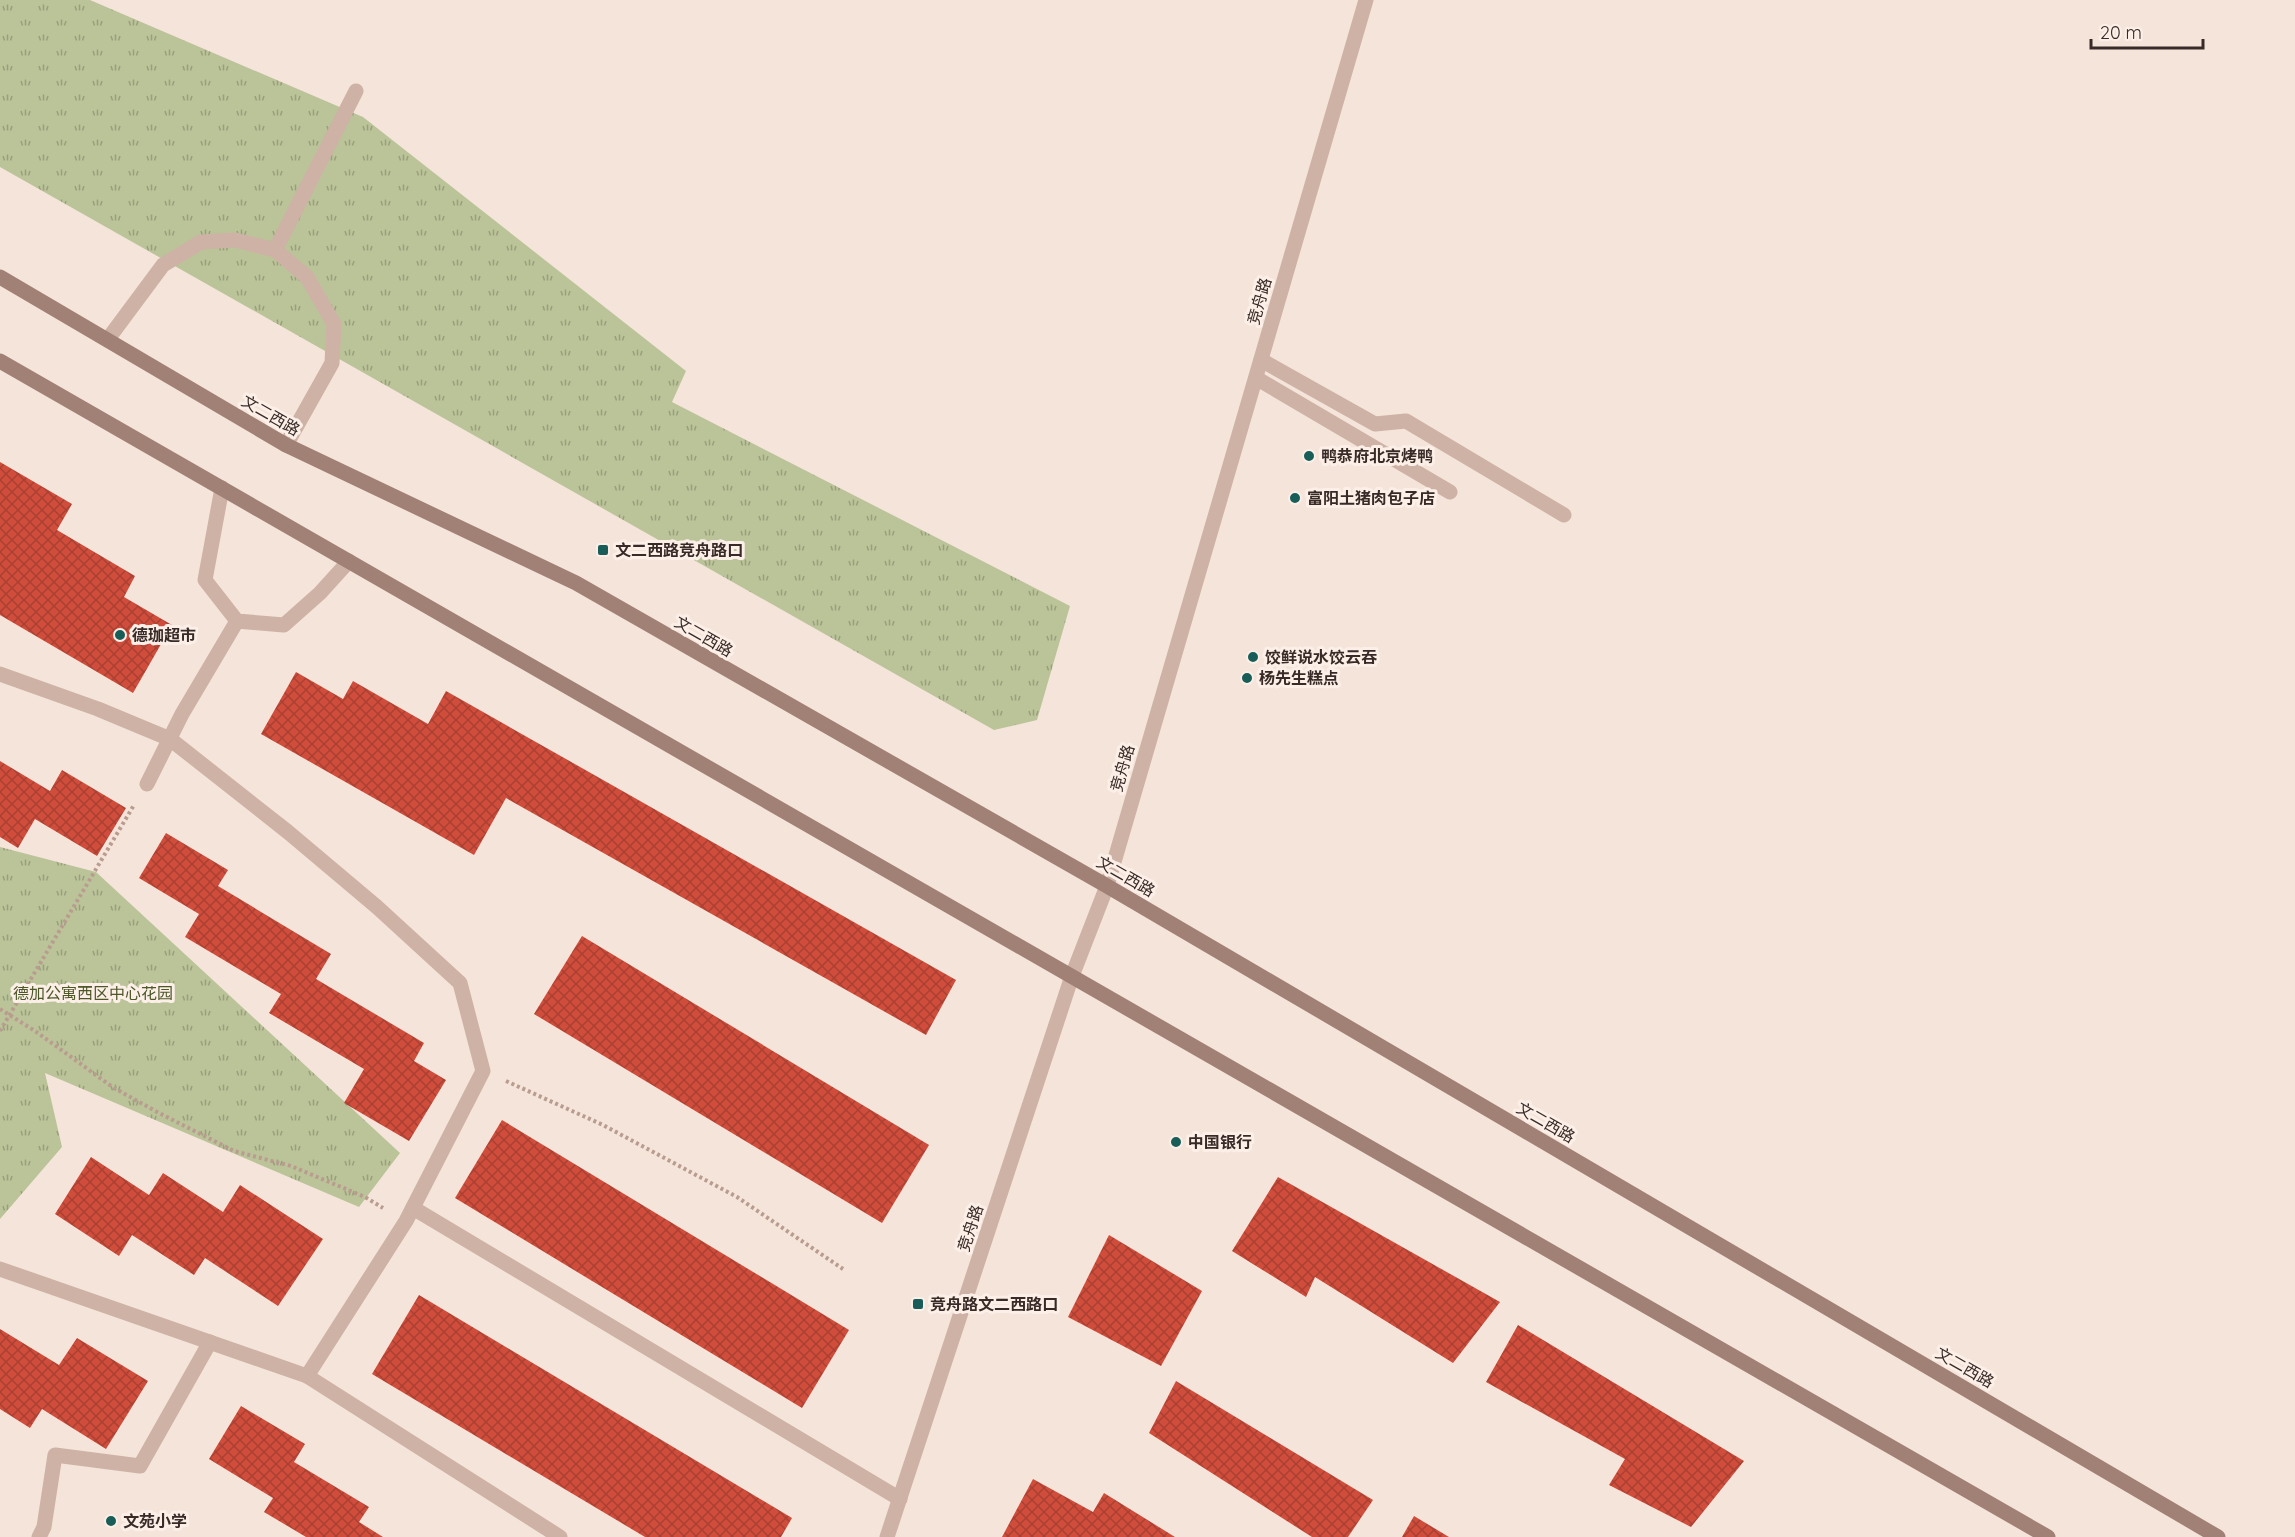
<svg xmlns="http://www.w3.org/2000/svg" width="2295" height="1537" font-family="Quicksand,'Noto Sans SC',sans-serif">
	<defs>
		<pattern id="park-tufts" width="24" height="20" patternUnits="userSpaceOnUse" patternTransform="scale(1.5)"><rect width="24" height="20" fill="#bbc499"/><path d="M3 7l-1-3M5 7V3M7 7l1-3M15 17l-1-3M17 17v-4M19 17l1-3" fill="none" stroke="#999f7d"/></pattern>
		<pattern id="building-cross-hatch" width="8" height="8" patternUnits="userSpaceOnUse" patternTransform="scale(1.5)"><rect width="8" height="8" fill="#d04d3c"/><path d="M0 0l8 8M0 8l8-8" fill="none" stroke="#aa4032"/></pattern>
	</defs>
	<rect width="100%" height="100%" fill="#f4e4da"/>
	<g fill="url(#park-tufts)">
		<path d="M0 0H90L363 117 686 371 672 402 1070 606 1037 720 994 730 0 167Z"/>
		<path d="M0 847 96 872 400 1153 359 1207 45 1073 62 1147 0 1219Z"/>
	</g>
	<g fill="url(#building-cross-hatch)">
		<path d="M0 462 72 504 57 530 135 576 124 597 172 625 133 693 0 615Z"/>
		<path d="M296 672 343 699 353 681 428 724 446 691 956 980 926 1035 506 798 474 855 261 734Z"/>
		<path d="M0 761 50 791 62 770 126 808 97 856 35 819 18 848 0 837Z"/>
		<path d="M166 833 228 870 218 886 331 954 316 979 424 1043 414 1061 446 1080 409 1141 344 1103 364 1069 269 1013 281 994 185 937 199 914 139 878Z"/>
		<path d="M582 936 929 1145 882 1223 534 1014Z"/>
		<path d="M502 1120 849 1330 802 1408 455 1198Z"/>
		<path d="M91 1157 149 1195 163 1173 223 1212 240 1185 323 1239 278 1306 205 1258 194 1275 132 1235 119 1256 55 1214Z"/>
		<path d="M1278 1177 1500 1302 1453 1363 1315 1277 1306 1297 1232 1251Z"/>
		<path d="M1109 1235 1202 1291 1161 1366 1068 1317Z"/>
		<path d="M419 1295 792 1518 781 1537H645L372 1374Z"/>
		<path d="M1518 1325 1744 1461 1691 1527 1609 1485 1625 1459 1486 1382Z"/>
		<path d="M0 1329 59 1365 77 1338 148 1381 106 1449 42 1409 30 1428 0 1409Z"/>
		<path d="M1176 1381 1373 1500 1348 1537H1312L1149 1433Z"/>
		<path d="M241 1406 305 1444 294 1462 369 1507 359 1522 383 1537H306L264 1512 273 1498 209 1459Z"/>
		<path d="M1033 1479 1093 1512 1104 1493 1175 1537H1002Z"/>
		<path d="M1414 1516 1449 1537H1402Z"/>
	</g>
	<g fill="none" stroke-linecap="round" stroke-linejoin="round">
		<g stroke="#b99c8f" stroke-width="4" stroke-dasharray="3 3" stroke-linecap="butt">
			<path d="M0 1009 35 1031 114 1088 159 1113 234 1151 291 1166 365 1197 383 1208"/>
			<path d="M0 1031 134 805"/>
			<path d="M506 1081 603 1125 737 1197 843 1269"/>
		</g>
		<g stroke="#cdb2a5" stroke-width="15">
			<path d="M222 488 205 580 237 621 284 625 320 593 349 561"/>
			<path d="M0 674 98 709 170 739 288 832 377 907 460 983 483 1071 406 1221 307 1376"/>
			<path d="M147 784 182 714 237 621"/>
			<path d="M413 1208 900 1499"/>
			<path d="M0 1269 307 1376 560 1537"/>
			<path d="M39 1537 44 1527 55 1455 140 1466 210 1342"/>
		</g>
		<g stroke="#cdb2a5" stroke-width="15">
			<path d="M275 250 356 91"/>
			<path d="M108 339 163 265 201 242 235 240 275 250 307 277 334 324 332 363 286 445"/>
			<path d="M1261 360 1375 424 1406 421 1564 515"/>
			<path d="M1256 378 1450 492"/>
		</g>
		<path stroke="#cdb2a5" stroke-width="15" d="M887 1537 1072 976 1107 886 1366 0"/>
		<g stroke="#a18076" stroke-width="15">
			<path d="M0 277 286 445 576 583 1107 886 2218 1537"/>
			<path d="M0 361 2048 1537"/>
		</g>
	</g>
	<g fill="#195d59" stroke="#fbefe7" stroke-width="2">
		<circle cx="1309" cy="456" r="6"/>
		<circle cx="1295" cy="498" r="6"/>
		<rect x="597" y="544" width="12" height="12" rx="3"/>
		<circle cx="120" cy="635" r="6"/>
		<circle cx="1253" cy="657" r="6"/>
		<circle cx="1247" cy="678" r="6"/>
		<circle cx="1176" cy="1142" r="6"/>
		<rect x="912" y="1298" width="12" height="12" rx="3"/>
		<circle cx="111" cy="1521" r="6"/>
	</g>
	<g text-anchor="middle" dominant-baseline="central" stroke-width="6" stroke-linejoin="round" paint-order="stroke">
		<g font-size="16" fill="#382a27" stroke="#fbefe7">
			<text transform="translate(1259 301) rotate(-74)">竞舟路</text>
			<text transform="translate(271 415) rotate(30)">文二西路</text>
			<text transform="translate(704 636) rotate(30)">文二西路</text>
			<text transform="translate(1122 768) rotate(-74)">竞舟路</text>
			<text transform="translate(1126 876) rotate(30)">文二西路</text>
			<text transform="translate(1546 1122) rotate(30)">文二西路</text>
			<text transform="translate(970 1228) rotate(-72)">竞舟路</text>
			<text transform="translate(1965 1367) rotate(30)">文二西路</text>
		</g>
		<g font-size="16" font-weight="bold" fill="#382a27" stroke="#fbefe7" text-anchor="start">
			<text x="1321" y="456">鸭恭府北京烤鸭</text>
			<text x="1307" y="498">富阳土猪肉包子店</text>
			<text x="615" y="550">文二西路竞舟路口</text>
			<text x="132" y="635">德珈超市</text>
			<text x="1265" y="657">饺鲜说水饺云吞</text>
			<text x="1259" y="678">杨先生糕点</text>
			<text x="1188" y="1142">中国银行</text>
			<text x="930" y="1304">竞舟路文二西路口</text>
			<text x="123" y="1521">文苑小学</text>
		</g>
		<g font-size="16" fill="#4d5828" stroke="#fbefe7">
			<text x="93" y="993">德加公寓西区中心花园</text>
		</g>
	</g>
	<path d="M2091 39v9h112v-9" fill="none" stroke="#382a27" stroke-width="3"/>
	<text x="2100" y="39" font-size="18" fill="#382a27" stroke="#fbefe7" stroke-width="4.5" paint-order="stroke">20 m</text>
</svg>
